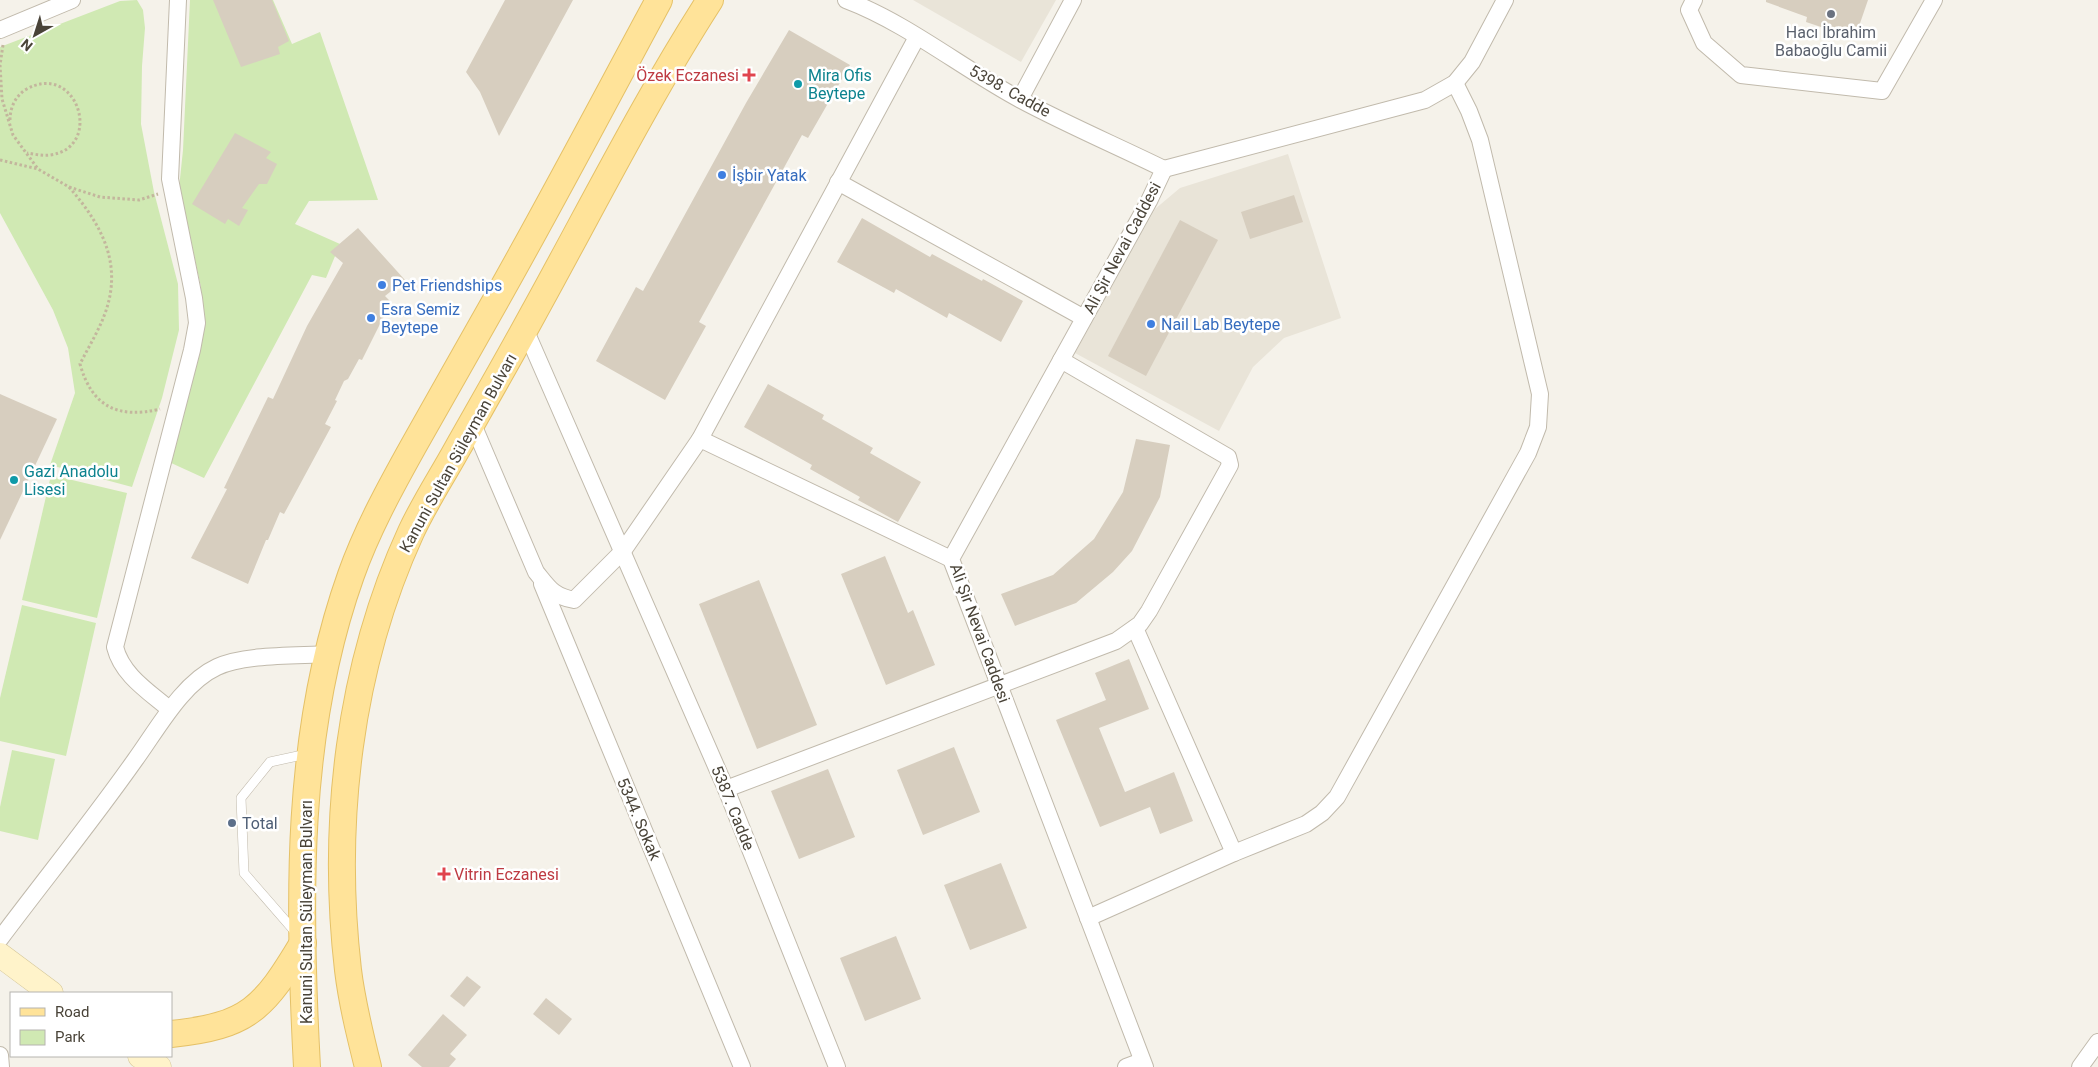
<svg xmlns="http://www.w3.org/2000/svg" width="2098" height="1067" font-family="Roboto,sans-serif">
	<rect width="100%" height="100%" fill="#f5f2ea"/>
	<g fill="#e9e4d8">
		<path d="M913 0H1056L1021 62Z"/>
		<path d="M1288 154 1341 318 1284 338 1253 367 1219 431 1075 353 1155 209 1180 188Z"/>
	</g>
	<g fill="#d0e9b3">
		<path d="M137 0 143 10 145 28 142 66 141 124 154 192 178 284 179 330 162 398 132 487 50 465 75 393 68 348 53 310 0 213V47L120 1Z"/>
		<path d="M190 0H273L292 44 320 32 378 200 309 201 295 224 340 244 326 278 312 275 204 478 169 462 201 325V287L179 188 183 150Z"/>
		<path d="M51 475 127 493 97 618 22 600Z"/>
		<path d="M22 605 96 623 66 756 0 741V698Z"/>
		<path d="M12 750 55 759 38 840 0 831V807Z"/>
	</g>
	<g fill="#d7cebf">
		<path d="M213 0H272L289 41 278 47 280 54 241 67Z"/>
		<path d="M505 0H573L499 136 480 92 466 72Z"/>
		<path d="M1766 0H1868L1857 32 1838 26 1836 32 1806 22 1807 17 1766 2Z"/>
		<path d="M789 30 850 65 808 138 802 135 699 322 706 326 665 400 596 361 636 287 643 291 746 103Z"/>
		<path d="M235 133 271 152 266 158 277 164 267 184H259L242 208 248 210 239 226 228 219 225 224 192 204Z"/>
		<path d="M1294 195 1303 222 1250 239 1241 212Z"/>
		<path d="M862 218 930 257 932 254 982 281 983 279 1023 301 1001 342 949 313 947 318 896 289 894 293 837 262Z"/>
		<path d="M1180 220 1218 240 1146 376 1108 356Z"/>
		<path d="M358 228 405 280 385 296 391 302 362 360 359 359 348 379 344 381 335 400 337 401 325 424 331 427 284 514 280 512 268 540H266L248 584 191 558 227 489 224 488 268 397 273 399 307 326 343 263 330 252Z"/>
		<path d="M768 384 824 415 822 419 873 448 870 453 921 482 898 522 858 500 860 497 810 469 812 465 744 427Z"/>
		<path d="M0 394 57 419 0 540Z"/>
		<path d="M1136 439 1170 445 1160 497 1132 551 1113 572 1076 603 1015 626 1001 594 1053 575 1094 539 1123 492Z"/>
		<path d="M885 556 908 613 913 610 935 665 886 685 841 574Z"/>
		<path d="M759 580 817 725 757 749 699 604Z"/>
		<path d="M1129 659 1149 709 1099 728 1125 792 1174 772 1193 821 1160 834 1150 807 1100 827 1056 720 1106 700 1095 673Z"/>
		<path d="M954 747 980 812 923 835 897 770Z"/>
		<path d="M828 769 855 837 799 859 771 791Z"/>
		<path d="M1001 863 1027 928 970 950 944 885Z"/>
		<path d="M896 936 921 999 865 1021 840 958Z"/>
		<path d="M467 976 481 987 464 1007 450 996Z"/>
		<path d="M546 998 572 1019 559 1035 533 1014Z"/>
		<path d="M443 1014 467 1035 450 1054 456 1059 449 1067H422L408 1055Z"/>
	</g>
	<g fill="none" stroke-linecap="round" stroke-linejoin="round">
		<defs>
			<path id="lane" d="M297 934 244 873 241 798 270 762 307 754"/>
			<g id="street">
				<path d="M846 0C907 23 963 69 1021 100 1068 125 1117 146 1164 169"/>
				<path d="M1694 0 1689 10 1704 43 1741 75 1882 91 1934 0"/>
				<path d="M0 30 72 0"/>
				<path d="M1020 99 1073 0"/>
				<path d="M1164 169 1425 100 1455 83 1472 62 1505 0"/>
				<path d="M838 182 1084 318"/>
				<path d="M525 329 726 789 837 1067"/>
				<path d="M472 422 536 572C549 588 553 596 574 600L623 551 700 439 917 37"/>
				<path d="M700 439 951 559"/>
				<path d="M542 584 742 1067"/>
				<path d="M1135 628 1234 853"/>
				<path d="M169 709C148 691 122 675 115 647L192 350 197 323 194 298 170 179 178 0"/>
				<path d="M726 789 1116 641 1140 624 1149 611 1230 465 1228 457 1061 360"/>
				<path d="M1088 918 1234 853 1306 824 1322 813 1337 797 1528 453 1538 427 1540 394 1480 140 1469 111 1455 83"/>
				<path d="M0 939C45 879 92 821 135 760 157 730 182 683 217 667 244 654 297 656 329 654"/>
				<path d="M0 1055 1 1067"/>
				<path d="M1126 1067 1142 1061"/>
				<path d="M1145 1067 951 559 1149 201 1164 169"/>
				<path d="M2080 1067 2098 1042"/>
			</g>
			<g id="secondary">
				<path d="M0 955 51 993"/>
				<path d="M140 1056 159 1067"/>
			</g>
			<g id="primary">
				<path d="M171 1034C249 1026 264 1008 303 943"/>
				<path d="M307 1067C298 903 295 732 351 575 367 530 390 488 414 445 441 397 469 348 496 300 552 201 605 100 659 0"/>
				<path d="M368 1067C360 1035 352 1003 348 970 331 823 349 667 411 532 424 504 441 478 456 451 482 405 508 360 533 314 591 209 645 101 710 0"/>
			</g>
		</defs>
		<use href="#lane" stroke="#c1baac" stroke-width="10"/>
		<use href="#street" stroke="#c1baac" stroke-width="18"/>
		<use href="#secondary" stroke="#d5c79a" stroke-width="25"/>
		<use href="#primary" stroke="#e5c167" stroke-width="28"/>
		<g stroke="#c3b69d" stroke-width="3" stroke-dasharray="2.5 2.5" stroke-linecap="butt">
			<path d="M3 45 0 65 2 99 13 135 38 169 69 187 100 197 139 200 158 194"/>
			<path d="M10 120C10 108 15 97 25 90 77 59 105 148 50 155 42 156 34 154 27 153"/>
			<path d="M0 160 38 169"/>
			<path d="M69 187C102 225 124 265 104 316 98 332 88 348 80 364 92 407 118 419 160 409"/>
		</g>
		<use href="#lane" stroke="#fff" stroke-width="9"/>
		<use href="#street" stroke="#fff" stroke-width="16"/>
		<use href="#secondary" stroke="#fff3ca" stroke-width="24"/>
		<use href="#primary" stroke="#ffe399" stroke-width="26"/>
	</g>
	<circle fill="#6b7280" stroke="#fff" stroke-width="2" cx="1831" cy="14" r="5"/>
	<g fill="#e0444e" stroke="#fff" stroke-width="2">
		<path d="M746.5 67.5h5v5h5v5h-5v5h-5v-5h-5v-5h5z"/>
		<path d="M441.5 866.5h5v5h5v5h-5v5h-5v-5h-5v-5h5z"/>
	</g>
	<g fill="#0f9aa8" stroke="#fff" stroke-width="2">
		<circle cx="798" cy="84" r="5"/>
		<circle cx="14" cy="480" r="5"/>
	</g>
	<g fill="#3f7fe0" stroke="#fff" stroke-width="2">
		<circle cx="722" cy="175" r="5"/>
		<circle cx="382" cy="285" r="5"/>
		<circle cx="371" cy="318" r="5"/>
		<circle cx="1151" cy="324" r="5"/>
	</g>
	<circle fill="#5c6f8a" stroke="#fff" stroke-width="2" cx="232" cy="823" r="5"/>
	<g text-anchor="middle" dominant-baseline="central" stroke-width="5" stroke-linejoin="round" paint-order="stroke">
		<g font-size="16" fill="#5b616d" stroke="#fff">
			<text x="1831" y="32">Hacı İbrahim<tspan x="1831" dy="18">Babaoğlu Camii</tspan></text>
		</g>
		<g font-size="16" fill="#be3a42" stroke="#fff" text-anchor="end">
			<text x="739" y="75">Özek Eczanesi</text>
			<text x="454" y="874" text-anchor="start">Vitrin Eczanesi</text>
		</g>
		<g font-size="16" fill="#0d838f" stroke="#fff" text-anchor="start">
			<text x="808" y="75">Mira Ofis<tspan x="808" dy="18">Beytepe</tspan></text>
			<text x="24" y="471">Gazi Anadolu<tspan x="24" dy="18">Lisesi</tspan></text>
		</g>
		<g font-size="16" fill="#494338" stroke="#fff">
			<text transform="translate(1010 91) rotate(29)">5398. Cadde</text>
			<text transform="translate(1122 248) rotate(-62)">Ali Şir Nevai Caddesi</text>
			<text transform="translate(458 453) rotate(-61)">Kanuni Sultan Süleyman Bulvarı</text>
			<text transform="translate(980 633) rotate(70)">Ali Şir Nevai Caddesi</text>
			<text transform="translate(733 808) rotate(68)">5387. Cadde</text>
			<text transform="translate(639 819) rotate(67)">5344. Sokak</text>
			<text transform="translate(306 912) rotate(-90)">Kanuni Sultan Süleyman Bulvarı</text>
		</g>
		<g font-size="16" fill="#366cbe" stroke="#fff" text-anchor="start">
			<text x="732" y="175">İşbir Yatak</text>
			<text x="392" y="285">Pet Friendships</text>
			<text x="381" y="309">Esra Semiz<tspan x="381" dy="18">Beytepe</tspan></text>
			<text x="1161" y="324">Nail Lab Beytepe</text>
		</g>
		<g font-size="16" fill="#4e5e75" stroke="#fff" text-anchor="start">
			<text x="242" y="823">Total</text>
		</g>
	</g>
	<rect x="10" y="992" width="162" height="65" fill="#ffffff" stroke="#b6b4af"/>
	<rect x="20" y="1008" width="25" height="8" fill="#ffe399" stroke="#b6b4af"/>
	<text x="55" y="1017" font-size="15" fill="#494338">Road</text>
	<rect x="20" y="1030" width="25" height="15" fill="#d0e9b3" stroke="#b6b4af"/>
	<text x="55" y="1042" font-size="15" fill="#494338">Park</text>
	<g transform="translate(35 35) rotate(219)" stroke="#ffffff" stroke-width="4" paint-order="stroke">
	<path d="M0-4L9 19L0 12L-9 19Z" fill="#494338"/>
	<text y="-8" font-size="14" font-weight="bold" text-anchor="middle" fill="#494338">N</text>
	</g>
</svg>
